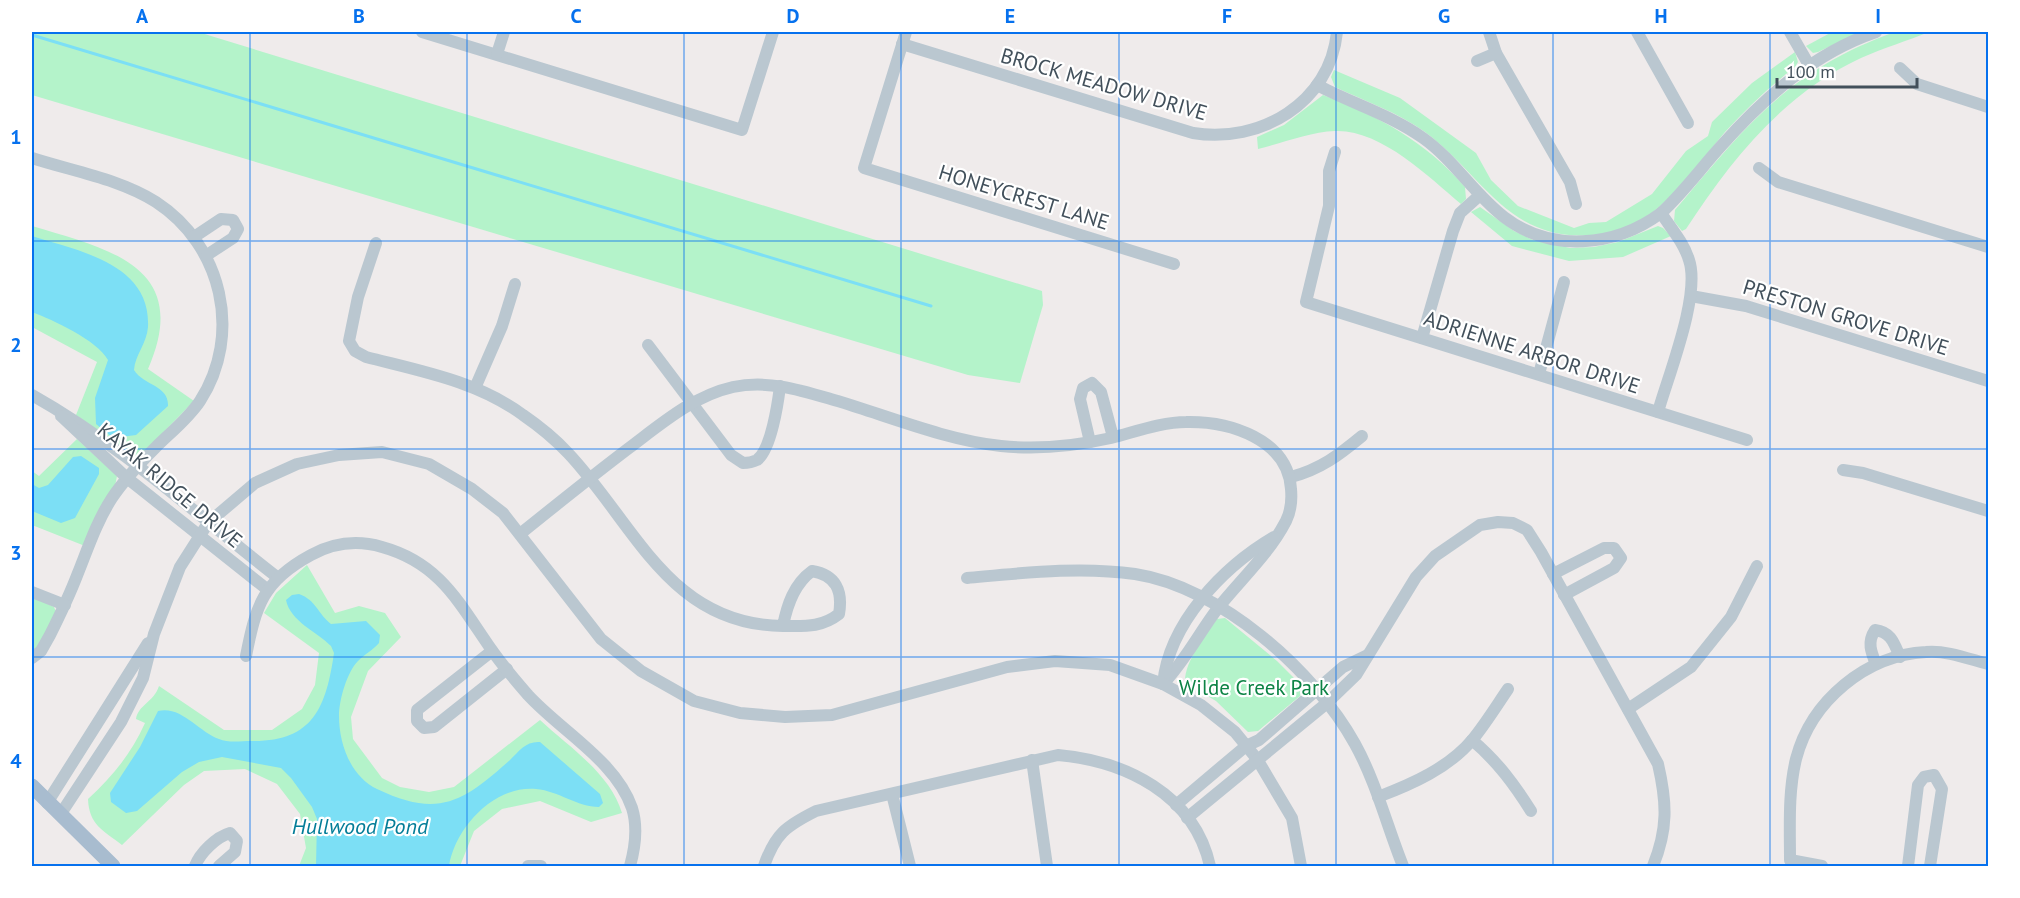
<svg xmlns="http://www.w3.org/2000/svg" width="2020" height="898" font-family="'PT Sans',sans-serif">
	<rect width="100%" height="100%" fill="#efebeb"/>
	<g fill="#b4f3ca">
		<path d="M32 32H198L1042 291 1043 305 1020 383 968 375 32 95Z"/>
		<path d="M1832 32H1860L1818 52 1813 53 1806 46Z"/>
		<path d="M1895 32H1929C1907 41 1883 48 1861 58 1783 94 1731 160 1686 229L1682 231 1674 221 1675 210C1745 127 1788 70 1895 32Z"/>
		<path d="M1795 52 1798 62 1795 67C1769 87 1747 108 1725 132 1704 157 1684 186 1659 207 1641 223 1616 233 1592 235 1508 242 1483 175 1425 132 1399 113 1365 101 1335 87L1331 77 1334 70 1400 98 1476 153 1491 180 1518 206 1574 228 1589 223 1606 222 1652 194 1686 151 1708 136 1712 122 1752 83Z"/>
		<path d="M1323 95C1379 116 1426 142 1465 187L1466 199 1461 204C1428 176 1380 129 1335 131 1310 132 1282 143 1258 149L1257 137 1284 125Z"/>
		<path d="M1480 207 1514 231 1533 240 1570 248 1594 247 1618 242 1658 226 1663 228 1671 236 1623 257 1569 261 1512 246 1471 212Z"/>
		<path d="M32 226C108 249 193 266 148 369L194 401 143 453 137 456 130 454 76 415 97 362 32 327Z"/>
		<path d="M77 439 117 476 115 486 85 546 32 525V471L39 476Z"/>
		<path d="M307 565 335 613 359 606 385 613 401 637 368 671 351 717 353 739 382 778 400 787 429 792 454 787 540 720C569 747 610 773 622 813L591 822 540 801 502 809 474 831 460 866H299L306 848 300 814 277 784 245 769 204 771 184 785 122 845C103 830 89 825 88 799 113 776 131 754 145 723L136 719C138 705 154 702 159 686L224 730H272L302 709 315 685 319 653 264 613 276 593Z"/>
		<path d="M32 596 54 607 56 612 37 649 32 652Z"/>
		<path d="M1225 618 1277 661 1302 686 1300 696 1258 731 1248 732 1216 701 1185 683C1184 662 1205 636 1217 619Z"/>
	</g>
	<g fill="#7cdff5">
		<path d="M32 236C78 251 151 263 148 327 147 343 135 355 134 370 144 386 169 385 168 406L136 435 113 438 96 424 95 398 108 360C97 340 53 320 32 312Z"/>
		<path d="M81 456 99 468V474L75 518 61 523 32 511V484L39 488 48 485 73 457Z"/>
		<path d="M299 594C316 600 318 614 331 624L366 621 380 635 379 643C373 650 365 654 358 661 347 672 339 700 339 716 339 743 350 776 377 789 438 818 462 803 510 760 519 751 526 741 540 742L600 794 603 803 599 807C577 807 559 791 536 789 494 785 455 828 449 866H316L317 819 312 807 291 778 281 768 222 757 199 762 182 772 137 811 126 813 111 802 110 793 140 747 158 711C181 705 199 732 219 739 228 743 241 741 251 741 313 742 326 708 334 653L331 646C317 632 290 621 286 600L292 595Z"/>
	</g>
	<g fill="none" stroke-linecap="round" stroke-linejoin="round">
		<path stroke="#7cdff5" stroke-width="3" d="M32 35 931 306"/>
		<g stroke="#bac7d0" stroke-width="12">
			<path d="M422 32 742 130 773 32"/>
			<path d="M906 32 864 168 1174 264"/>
			<path d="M1489 32 1496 53 1570 182 1576 204"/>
			<path d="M1637 32 1688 123"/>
			<path d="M1790 32 1809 65"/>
			<path d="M902 44 1193 133C1260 144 1330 103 1337 32"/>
			<path d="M497 54 504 32"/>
			<path d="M1477 61 1496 53"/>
			<path d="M1900 68 1917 84 1988 107"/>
			<path d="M1317 85C1351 103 1391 115 1423 138 1454 160 1474 194 1504 217 1551 253 1615 247 1661 213 1683 193 1701 168 1722 145 1765 97 1814 53 1876 32"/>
			<path d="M1335 152 1329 171V206L1306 302 1747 440"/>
			<path d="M32 158C72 171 120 179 156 202 222 245 243 334 200 401 188 419 171 432 156 447 140 463 124 480 112 498 97 521 88 548 78 573 70 594 60 615 50 635L41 651 32 658"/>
			<path d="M1759 168 1778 182 1988 247"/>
			<path d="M194 237 221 219 233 220 238 229 233 238 207 255"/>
			<path d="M376 243 358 297 349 341 355 351 366 357C420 371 477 381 523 415 539 426 555 439 568 453 635 524 669 625 783 626 804 626 821 628 839 614 843 591 836 575 812 571 794 584 787 605 783 626"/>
			<path d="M1691 296 1746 306 1988 381"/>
			<path d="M1422 338 1453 231 1460 213 1480 195"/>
			<path d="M648 345 731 455 743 463C747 463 753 462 757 460 771 450 778 403 780 386"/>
			<path d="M1539 374 1564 282"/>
			<path d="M475 388 502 326 515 284"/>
			<path d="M32 395C121 445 196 514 277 577"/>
			<path d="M1658 412C1668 376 1701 295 1689 260 1684 243 1671 228 1661 213"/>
			<path d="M61 416 127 478 268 590"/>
			<path d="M1090 442 1080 399 1083 388 1092 383 1101 392 1113 437"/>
			<path d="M1843 470 1863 473 1988 511"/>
			<path d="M1291 477C1321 469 1339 455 1362 436"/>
			<path d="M520 534C556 505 592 476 629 448 661 424 693 396 733 387 771 379 806 392 841 402 893 418 947 440 1001 446 1038 450 1075 446 1111 438 1135 432 1162 422 1186 422 1229 421 1288 439 1291 489 1292 500 1291 511 1286 521 1269 554 1241 579 1218 608 1199 633 1185 661 1163 684"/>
			<path d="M1553 574 1604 548H1614L1621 558 1614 568 1564 595"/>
			<path d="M967 578C1022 573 1080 566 1135 574 1220 587 1314 670 1355 744 1376 782 1387 826 1403 866"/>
			<path d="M32 592 65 605"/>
			<path d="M492 651 417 710V721L424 728 434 727 507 669"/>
			<path d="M246 656C256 605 263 581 311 555 333 543 358 540 382 547 440 563 459 603 491 649 502 665 516 681 528 695 561 731 616 761 632 808 638 827 635 848 630 866"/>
			<path d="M1876 664C1871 652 1867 642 1875 630 1891 632 1894 643 1900 657"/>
			<path d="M1163 684C1169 623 1223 567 1274 537"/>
			<path d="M1628 709 1691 667 1731 617 1757 566"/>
			<path d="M1472 740C1497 761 1514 784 1531 811"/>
			<path d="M1032 760 1047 866"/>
			<path d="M892 794 910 866"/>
			<path d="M1378 797C1412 784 1449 768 1473 739 1486 723 1497 705 1508 689"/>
			<path d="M47 803 148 643"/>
			<path d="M1176 805 1246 746 1259 740 1343 667 1368 655"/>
			<path d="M60 815 121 722 143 678 154 634 180 567 208 523 255 483 297 464 339 455 382 452 429 464 472 489 503 513 601 639 641 671 694 701 740 713 785 717 832 715 1007 667 1055 661 1110 665 1163 684 1201 705 1235 732 1257 759 1292 818 1301 866"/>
			<path d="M1187 818 1327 703 1356 675 1416 577 1435 556 1480 525 1498 522 1513 523 1527 530 1541 552 1658 764C1667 803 1668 829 1653 866"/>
			<path d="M195 866C200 853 216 837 230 833L237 841 235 852 219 866"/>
			<path d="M528 866H541"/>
			<path d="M764 866C775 834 786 826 816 811L1058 755C1125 761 1194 794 1210 866"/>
			<path d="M1822 866 1790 860C1790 827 1788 792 1796 759 1811 701 1866 655 1926 652 1946 650 1969 659 1988 664"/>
			<path d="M1908 866 1918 785 1924 777 1934 775 1942 789 1930 866"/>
		</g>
		<path stroke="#a8bccf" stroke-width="15" d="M32 786 113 866"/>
	</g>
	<path fill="none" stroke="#0671ee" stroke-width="1.5" stroke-opacity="0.55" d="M250 32V866M467 32V866M684 32V866M901 32V866M1119 32V866M1336 32V866M1553 32V866M1770 32V866M32 241H1988M32 449H1988M32 657H1988"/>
	<g text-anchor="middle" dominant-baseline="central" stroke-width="4.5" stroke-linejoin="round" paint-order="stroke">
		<g font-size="21" fill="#42505b" stroke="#fff">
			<text transform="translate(1104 84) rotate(16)">BROCK MEADOW DRIVE</text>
			<text transform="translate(1024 197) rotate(17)">HONEYCREST LANE</text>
			<text transform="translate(1846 317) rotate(17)">PRESTON GROVE DRIVE</text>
			<text transform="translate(1532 352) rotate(18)">ADRIENNE ARBOR DRIVE</text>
			<text transform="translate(170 485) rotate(40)">KAYAK RIDGE DRIVE</text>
		</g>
		<g font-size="21" fill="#0d8345" stroke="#fff">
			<text x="1254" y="687">Wilde Creek Park</text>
		</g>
		<g font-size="22" font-style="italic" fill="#037d98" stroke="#fff">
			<text x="360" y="826">Hullwood Pond</text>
		</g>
	</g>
	<rect width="2020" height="898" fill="none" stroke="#ffffff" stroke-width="66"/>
	<path d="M1777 78v9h140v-9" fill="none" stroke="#42505b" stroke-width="3"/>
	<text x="1786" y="78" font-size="18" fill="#42505b" stroke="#ffffff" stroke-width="4.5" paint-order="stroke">100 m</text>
	<rect x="33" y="33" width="1954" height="832" fill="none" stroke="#0671ee" stroke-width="2"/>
	<g font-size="20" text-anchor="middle" font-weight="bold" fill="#0671ee">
		<text x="142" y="23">A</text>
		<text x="359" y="23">B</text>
		<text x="576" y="23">C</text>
		<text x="793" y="23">D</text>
		<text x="1010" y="23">E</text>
		<text x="1227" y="23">F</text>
		<text x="1444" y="23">G</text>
		<text x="1661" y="23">H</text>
		<text x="1878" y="23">I</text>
		<text x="16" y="144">1</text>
		<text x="16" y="352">2</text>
		<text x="16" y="560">3</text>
		<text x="16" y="768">4</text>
	</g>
</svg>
